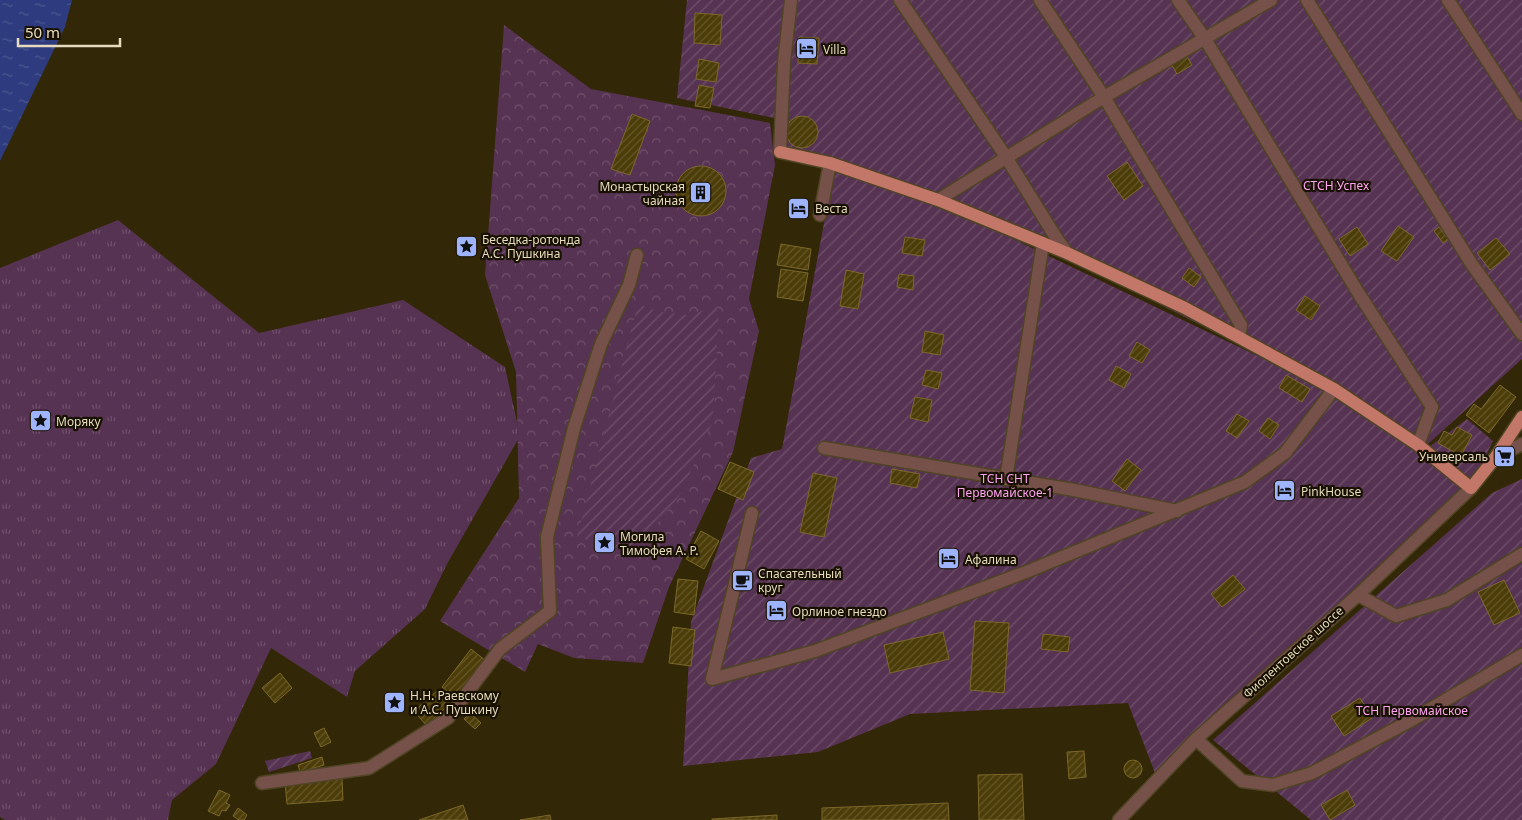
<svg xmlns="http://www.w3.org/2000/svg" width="1522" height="820" font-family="'Noto Sans',sans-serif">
	<defs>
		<pattern id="grass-tufts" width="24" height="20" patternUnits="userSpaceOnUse" patternTransform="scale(1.25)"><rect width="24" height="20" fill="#573353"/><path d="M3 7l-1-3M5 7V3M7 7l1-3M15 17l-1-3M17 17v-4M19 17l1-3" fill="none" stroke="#6f506a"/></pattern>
		<pattern id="park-crowns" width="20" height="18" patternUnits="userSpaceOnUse" patternTransform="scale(1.25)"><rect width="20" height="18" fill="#573353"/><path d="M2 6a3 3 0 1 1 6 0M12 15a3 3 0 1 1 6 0" fill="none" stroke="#6f506a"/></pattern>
		<pattern id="garden-furrows" width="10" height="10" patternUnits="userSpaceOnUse" patternTransform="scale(1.25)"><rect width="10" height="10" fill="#573353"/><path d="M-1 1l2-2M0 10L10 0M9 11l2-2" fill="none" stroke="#6f506a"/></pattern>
		<pattern id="water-ripples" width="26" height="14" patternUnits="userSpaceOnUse" patternTransform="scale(1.25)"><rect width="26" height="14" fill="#2e3c7f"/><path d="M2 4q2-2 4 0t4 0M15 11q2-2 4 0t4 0" fill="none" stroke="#4c588f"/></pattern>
		<pattern id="building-hatch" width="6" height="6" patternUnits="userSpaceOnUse" patternTransform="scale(1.25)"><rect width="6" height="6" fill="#4b3c08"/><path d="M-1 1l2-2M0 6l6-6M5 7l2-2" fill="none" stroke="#65582a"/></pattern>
	</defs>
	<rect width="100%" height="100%" fill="#322706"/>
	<path fill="url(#grass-tufts)" d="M118 220 259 333 403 300 505 367 520 436 447 564 425 609 355 671 347 697 271 648 216 764 172 800 168 820H5L0 817V268Z"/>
	<path fill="url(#park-crowns)" d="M504 25 591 89 770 123 775 165 749 299 759 331 733 452 669 587 643 663 574 658 538 644 525 672 440 621 519 498 516 372 485 275Z"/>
	<g fill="url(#garden-furrows)">
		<path d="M687 0H1522V359L1419 452 1421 453 1467 419 1493 441 1475 478 1352 595 1155 773 1128 703 910 714 818 752 683 766 691 622 751 458 782 449 834 169 938 203 1329 390 1092 270 930 197 784 149 774 118 677 98Z"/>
		<path d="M638 304 660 312 688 315 719 306 713 421 681 493 635 553 577 537Z"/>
		<path d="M1522 479V820H1311L1213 740 1492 493Z"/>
		<path d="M310 751 312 758 269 772 265 761Z"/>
	</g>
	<path fill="url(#water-ripples)" d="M0 0H72L65 27 0 161Z"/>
	<g fill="url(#building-hatch)" stroke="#7c682a">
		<path d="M695 13 722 15 720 45 694 43Z"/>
		<path d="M799 37 819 38 817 64 798 63Z"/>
		<path d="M1185 53 1192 65 1177 74 1170 62Z"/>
		<path d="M699 59 719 63 716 82 696 79Z"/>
		<path d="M699 85 714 88 710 108 695 106Z"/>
		<path d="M632 114 650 121 630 175 611 169Z"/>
		<circle cx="802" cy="132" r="16"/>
		<path d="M1127 162 1143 186 1124 200 1107 176Z"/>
		<circle cx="701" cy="191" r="25"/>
		<path d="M1398 226 1414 237 1397 261 1381 251Z"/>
		<path d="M1357 227 1368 244 1350 256 1339 239Z"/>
		<path d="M1439 227 1448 239 1443 243 1434 231Z"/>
		<path d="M905 237 925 240 922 256 902 253Z"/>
		<path d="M1496 238 1510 254 1490 270 1477 253Z"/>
		<path d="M781 244 811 249 808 270 777 265Z"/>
		<path d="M1189 268 1201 277 1194 287 1182 278Z"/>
		<path d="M781 269 808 273 803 301 777 297Z"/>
		<path d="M846 270 864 274 858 309 840 306Z"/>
		<path d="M899 274 914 276 913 290 897 287Z"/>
		<path d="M1305 296 1320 306 1311 320 1296 310Z"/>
		<path d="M925 331 944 335 940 355 922 352Z"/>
		<path d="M1137 342 1150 350 1142 363 1129 356Z"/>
		<path d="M1116 366 1131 374 1124 388 1109 380Z"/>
		<path d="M926 370 942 373 938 389 922 385Z"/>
		<path d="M1286 375 1310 389 1302 402 1279 388Z"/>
		<path d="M1500 385 1516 397 1489 433 1466 415 1474 404 1481 409Z"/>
		<path d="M915 397 932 400 928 422 910 418Z"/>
		<path d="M1237 414 1249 421 1237 438 1226 431Z"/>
		<path d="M1268 418 1279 425 1270 439 1259 431Z"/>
		<path d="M1457 427 1472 435 1461 456 1438 443 1444 431 1452 435Z"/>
		<path d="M1127 459 1141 470 1125 491 1112 481Z"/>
		<path d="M730 462 754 472 743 500 718 489Z"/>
		<path d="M892 469 920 474 917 488 890 483Z"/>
		<path d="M813 473 837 478 824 537 800 532Z"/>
		<path d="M1283 481 1294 490 1286 500 1275 491Z"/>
		<path d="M701 531 719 541 704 569 686 559Z"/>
		<path d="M1233 575 1245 589 1222 607 1211 594Z"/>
		<path d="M678 579 698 581 694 615 674 612Z"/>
		<path d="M1504 580 1520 613 1494 625 1478 592Z"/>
		<path d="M975 621 1009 623 1004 693 970 690Z"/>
		<path d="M673 627 695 630 691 666 669 663Z"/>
		<path d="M943 632 949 659 890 673 884 645Z"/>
		<path d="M1043 634 1070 637 1068 652 1041 649Z"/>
		<path d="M471 649 486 661 457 699 442 687Z"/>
		<path d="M280 673 292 688 275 703 262 688Z"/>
		<path d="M438 690 450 704 426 725 414 711Z"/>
		<path d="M1360 698 1372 718 1344 736 1331 716Z"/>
		<path d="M470 713 481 723 475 729 464 719Z"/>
		<path d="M324 728 331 742 321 747 314 733Z"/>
		<path d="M1084 751 1086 777 1069 779 1067 752Z"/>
		<path d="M322 757 324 765 300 772 298 765Z"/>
		<circle cx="1133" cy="769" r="9"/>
		<path d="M1022 774 1024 820H979L978 775Z"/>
		<path d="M342 779 343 800 287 804 285 782Z"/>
		<path d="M219 790 230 795 226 803 230 805 226 811 222 810 219 816 208 811Z"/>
		<path d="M1347 790 1355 805 1330 820 1321 805Z"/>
		<path d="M948 803 949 820H822V808Z"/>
		<path d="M463 805 468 820H419Z"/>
		<path d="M238 808 247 815 244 820H239L233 816Z"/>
		<path d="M550 815 551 820H520Z"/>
		<path d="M777 815V820H712V819Z"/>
	</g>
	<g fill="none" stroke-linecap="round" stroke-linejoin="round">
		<defs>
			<g id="minor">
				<path d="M900 0 1006 157 1055 236 1067 253"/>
				<path d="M1040 0 1104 97 1241 325 1239 337"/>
				<path d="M1178 0 1205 39 1359 294 1432 407 1418 445"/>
				<path d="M1307 0 1471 263 1522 334"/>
				<path d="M1448 0 1522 114"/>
				<path d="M780 152 784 62 791 0"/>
				<path d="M938 200 1104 97 1271 0"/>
				<path d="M820 215 830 163"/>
				<path d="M824 448 1074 490 1177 511"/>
				<path d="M1495 458 1522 444"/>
				<path d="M1006 479 1043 243"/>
				<path d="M752 513 712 679 815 651 1026 572 1245 482 1285 453 1334 389"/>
				<path d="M1358 595 1396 616 1447 600 1522 554"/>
				<path d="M1196 739 1242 781 1273 785 1312 773 1410 721 1522 655"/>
				<path d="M262 783 369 768 448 718 500 649 550 611 547 537 574 428 601 344 629 285 637 255"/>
				<path d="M1119 820 1196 739 1358 595 1471 488"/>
			</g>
			<path id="major" d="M780 152 830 163 938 200 1067 253 1185 308 1334 389 1418 445 1471 488 1495 458 1522 417"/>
		</defs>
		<use href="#minor" stroke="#4f4423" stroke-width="15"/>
		<use href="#major" stroke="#4f4423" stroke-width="15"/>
		<use href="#minor" stroke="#76514a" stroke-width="12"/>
		<use href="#major" stroke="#c27769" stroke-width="12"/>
	</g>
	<defs>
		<symbol id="hotel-square" viewBox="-11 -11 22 22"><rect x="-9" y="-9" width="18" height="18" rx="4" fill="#9eb4fd" stroke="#181000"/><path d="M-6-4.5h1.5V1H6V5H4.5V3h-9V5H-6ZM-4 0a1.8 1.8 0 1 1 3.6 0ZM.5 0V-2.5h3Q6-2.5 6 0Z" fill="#111"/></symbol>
		<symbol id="building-square" viewBox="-11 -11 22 22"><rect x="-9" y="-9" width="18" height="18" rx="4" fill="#9eb4fd" stroke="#181000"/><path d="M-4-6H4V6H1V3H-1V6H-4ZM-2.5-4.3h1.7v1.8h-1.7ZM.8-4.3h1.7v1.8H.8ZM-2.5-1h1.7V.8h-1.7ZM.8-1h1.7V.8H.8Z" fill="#111"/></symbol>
		<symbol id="sight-square" viewBox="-11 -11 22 22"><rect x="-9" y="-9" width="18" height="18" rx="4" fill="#9eb4fd" stroke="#181000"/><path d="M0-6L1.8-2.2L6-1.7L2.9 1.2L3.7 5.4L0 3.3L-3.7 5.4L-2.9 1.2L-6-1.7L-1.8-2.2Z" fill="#111"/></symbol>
		<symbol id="supermarket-square" viewBox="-11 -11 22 22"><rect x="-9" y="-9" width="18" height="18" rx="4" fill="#9eb4fd" stroke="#181000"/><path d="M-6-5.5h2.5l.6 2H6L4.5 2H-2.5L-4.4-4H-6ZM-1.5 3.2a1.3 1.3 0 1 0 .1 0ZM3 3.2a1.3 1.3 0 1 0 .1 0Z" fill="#111"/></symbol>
		<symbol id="cafe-square" viewBox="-11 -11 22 22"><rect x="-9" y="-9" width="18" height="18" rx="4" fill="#9eb4fd" stroke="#181000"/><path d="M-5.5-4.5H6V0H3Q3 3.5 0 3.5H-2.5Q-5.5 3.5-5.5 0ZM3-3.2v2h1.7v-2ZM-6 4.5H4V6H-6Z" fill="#111"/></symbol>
	</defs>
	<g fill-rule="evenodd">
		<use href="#hotel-square" x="794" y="36" width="25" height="25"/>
		<use href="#building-square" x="688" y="180" width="25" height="25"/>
		<use href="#hotel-square" x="786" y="196" width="25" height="25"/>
		<use href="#sight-square" x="454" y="234" width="25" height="25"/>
		<use href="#sight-square" x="28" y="408" width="25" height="25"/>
		<use href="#supermarket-square" x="1492" y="444" width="25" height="25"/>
		<use href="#hotel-square" x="1272" y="478" width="25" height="25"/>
		<use href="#sight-square" x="592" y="530" width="25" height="25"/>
		<use href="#hotel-square" x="936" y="546" width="25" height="25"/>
		<use href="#cafe-square" x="730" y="568" width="25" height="25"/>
		<use href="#hotel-square" x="764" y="598" width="25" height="25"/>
		<use href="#sight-square" x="382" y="690" width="25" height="25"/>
	</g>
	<g text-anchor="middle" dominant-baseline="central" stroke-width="4.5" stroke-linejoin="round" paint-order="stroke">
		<g font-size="12" fill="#e6dcbd" stroke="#181000" text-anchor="start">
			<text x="823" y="49">Villa</text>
			<text x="685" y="186" text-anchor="end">Монастырская<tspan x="685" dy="14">чайная</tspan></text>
			<text x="815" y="208">Веста</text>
			<text x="482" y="239">Беседка-ротонда<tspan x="482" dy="14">А.С. Пушкина</tspan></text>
			<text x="56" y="421">Моряку</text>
			<text x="1488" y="456" text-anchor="end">Универсаль</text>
			<text x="1301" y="491">PinkHouse</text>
			<text x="620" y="536">Могила<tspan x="620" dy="14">Тимофея А. Р.</tspan></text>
			<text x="965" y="559">Афалина</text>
			<text x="758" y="573">Спасательный<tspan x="758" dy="14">круг</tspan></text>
			<text x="792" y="611">Орлиное гнездо</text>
			<text x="410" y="695">Н.Н. Раевскому<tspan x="410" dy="14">и А.С. Пушкину</tspan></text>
		</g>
		<g font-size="12" fill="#fea4f3" stroke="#181000">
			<text x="1336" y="185">СТСН Успех</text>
			<text x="1005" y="478">ТСН СНТ<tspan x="1005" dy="14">Первомайское-1</tspan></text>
			<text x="1412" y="710">ТСН Первомайское</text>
		</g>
		<g font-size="12" fill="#e6dcbd" stroke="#181000">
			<text transform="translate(1293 652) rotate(-42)">Фиолентовское шоссе</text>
		</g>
	</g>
	<path d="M18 38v8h102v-8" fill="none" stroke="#e6dcbd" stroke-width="2.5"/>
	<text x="25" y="38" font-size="15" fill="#e6dcbd" stroke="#181000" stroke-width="4" paint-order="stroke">50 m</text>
</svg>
